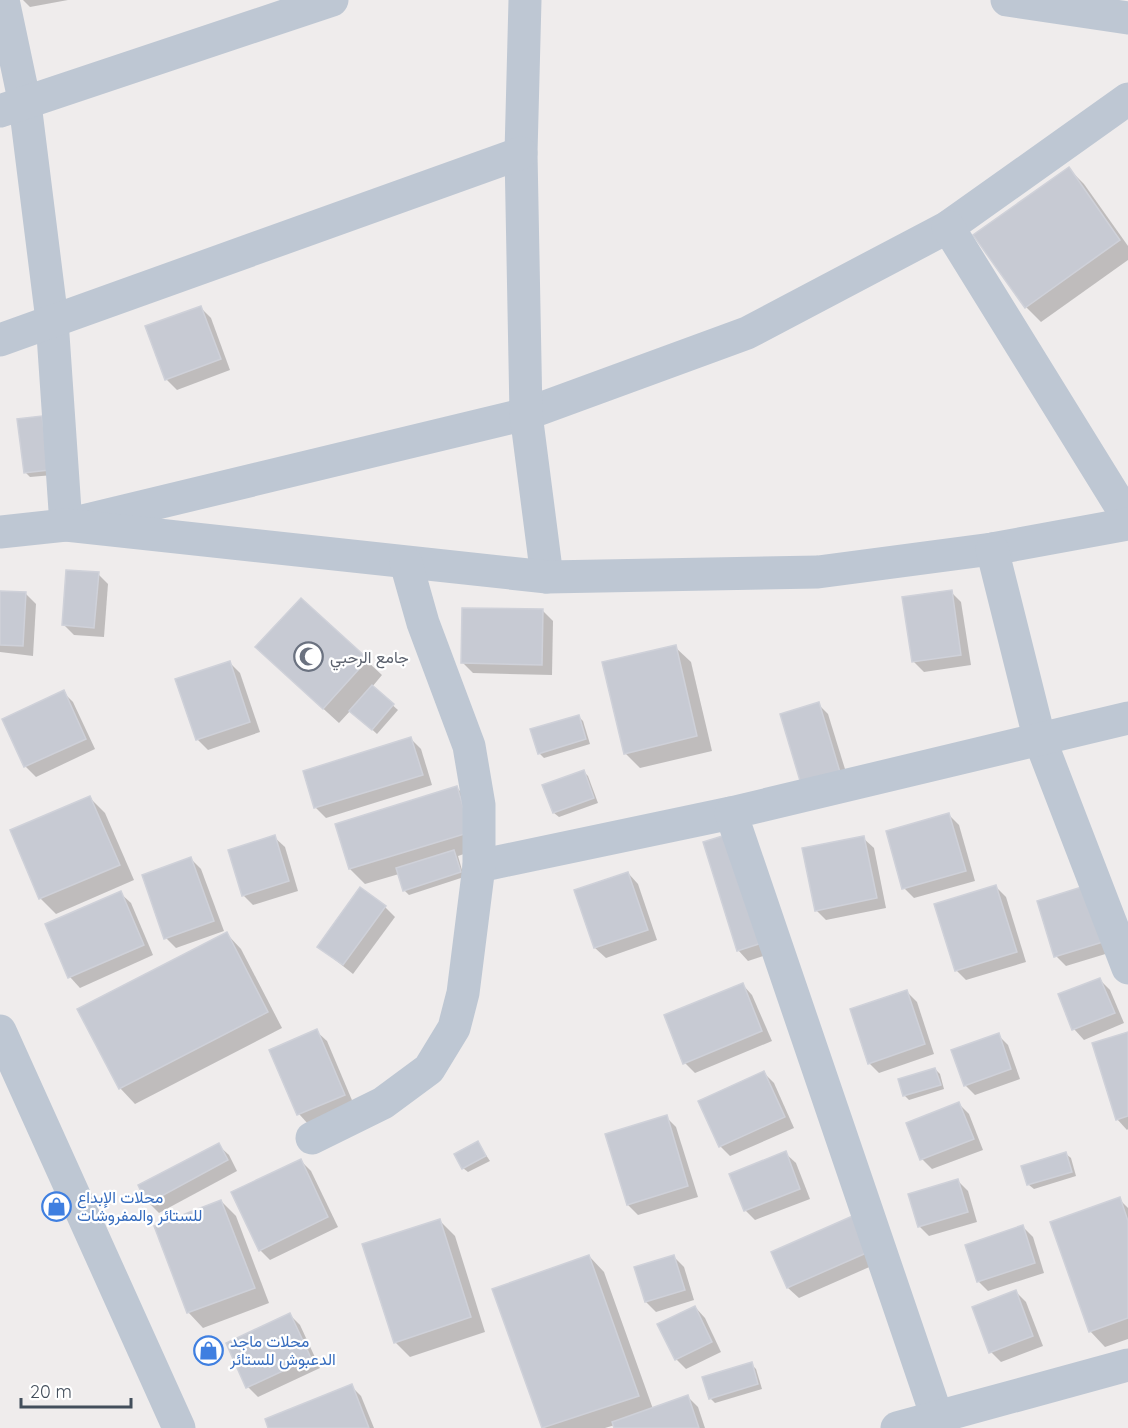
<svg xmlns="http://www.w3.org/2000/svg" width="1128" height="1428" font-family="Quicksand,Vazirmatn,sans-serif">
	<rect width="100%" height="100%" fill="#efecec"/>
	<g fill="#0003">
		<path d="M23 0H68L30 7Z"/>
		<path d="M1069 169 1084 184 1128 246V260L1041 322 1026 307Z"/>
		<path d="M201 308 211 318 230 370 177 390 166 379Z"/>
		<path d="M19 420 53 475 30 477 26 473Z"/>
		<path d="M98 574 108 584 104 637 74 635 64 625Z"/>
		<path d="M0 592 25 593 36 604 33 656 0 652Z"/>
		<path d="M951 592 961 602 971 665 924 672 913 661Z"/>
		<path d="M301 600 382 675 372 687 398 710 377 734 351 710 339 723 272 662Z"/>
		<path d="M543 611 553 621 552 675 473 673 463 663Z"/>
		<path d="M675 647 691 662 712 751 640 768 625 753Z"/>
		<path d="M229 662 240 673 260 732 208 750 197 739Z"/>
		<path d="M63 692 73 702 95 749 36 777 25 766 4 719Z"/>
		<path d="M818 704 828 714 849 782 802 783Z"/>
		<path d="M578 716 583 721 590 744 544 758 539 753Z"/>
		<path d="M411 739 421 749 432 785 326 818 316 808 305 772Z"/>
		<path d="M584 772 588 776 598 803 559 817 554 813Z"/>
		<path d="M457 788 472 803 485 847 458 856 464 877 409 895 404 890 399 874 365 884 350 869 337 825Z"/>
		<path d="M90 798 105 813 134 880 56 914 40 898 12 831Z"/>
		<path d="M949 815 959 825 975 881 914 898 904 888Z"/>
		<path d="M274 837 285 847 298 891 253 905 243 895Z"/>
		<path d="M863 838 874 848 886 908 826 920 816 910Z"/>
		<path d="M705 843 772 953 748 961 738 950Z"/>
		<path d="M191 859 201 869 224 931 176 948 166 938Z"/>
		<path d="M628 873 638 884 657 940 606 958 595 948 576 891Z"/>
		<path d="M996 887 1006 897 1026 962 966 980 956 970Z"/>
		<path d="M1085 888 1112 952 1066 966 1056 956Z"/>
		<path d="M120 893 131 903 153 955 80 988 70 977Z"/>
		<path d="M385 907 395 917 353 974 319 947Z"/>
		<path d="M226 933 241 949 282 1028 135 1104 120 1088 79 1009Z"/>
		<path d="M1100 980 1110 990 1124 1023 1084 1040 1074 1029Z"/>
		<path d="M742 984 752 995 772 1041 695 1073 685 1063Z"/>
		<path d="M907 992 917 1002 934 1054 879 1073 869 1063Z"/>
		<path d="M316 1031 327 1041 354 1105 309 1125 299 1114Z"/>
		<path d="M1128 1034V1129L1127 1130 1117 1119Z"/>
		<path d="M998 1035 1008 1045 1020 1079 975 1095 965 1085Z"/>
		<path d="M935 1069 940 1074 944 1089 909 1100 904 1095Z"/>
		<path d="M764 1073 774 1083 794 1128 730 1156 720 1146Z"/>
		<path d="M959 1104 969 1114 983 1150 932 1169 922 1159Z"/>
		<path d="M666 1117 676 1127 698 1197 638 1215 628 1205Z"/>
		<path d="M478 1143 490 1161 468 1172 463 1168Z"/>
		<path d="M218 1145 229 1155 237 1171 159 1213 149 1203Z"/>
		<path d="M785 1153 796 1163 810 1199 755 1220 745 1210Z"/>
		<path d="M1066 1154 1071 1158 1076 1176 1034 1189 1029 1185 1023 1167Z"/>
		<path d="M301 1161 311 1171 338 1227 270 1260 260 1250Z"/>
		<path d="M957 1180 968 1191 977 1222 929 1236 919 1226Z"/>
		<path d="M1119 1199 1128 1208V1339L1105 1347 1090 1331Z"/>
		<path d="M221 1201 236 1216 269 1303 203 1328 188 1312Z"/>
		<path d="M440 1221 455 1236 485 1332 410 1357 395 1342Z"/>
		<path d="M867 1226 883 1261 799 1298 788 1288 773 1253Z"/>
		<path d="M1023 1227 1033 1237 1044 1273 988 1291 978 1281Z"/>
		<path d="M589 1256 604 1272 653 1409 688 1397 698 1407 705 1428H616L615 1425 605 1428H543L494 1290Z"/>
		<path d="M674 1257 684 1267 694 1300 656 1312 646 1302Z"/>
		<path d="M1016 1292 1026 1302 1043 1346 1001 1362 991 1352Z"/>
		<path d="M695 1307 705 1318 721 1352 686 1369 676 1359Z"/>
		<path d="M290 1315 300 1325 320 1368 258 1397 248 1387Z"/>
		<path d="M751 1364 756 1369 762 1389 715 1403 710 1398Z"/>
		<path d="M351 1386 361 1396 374 1428H270Z"/>
	</g>
	<g fill="#c7cad3" stroke="#cfd1d9" stroke-width="1.5">
		<path d="M1069 167 1120 240 1025 308 973 235Z"/>
		<path d="M201 306 221 359 165 380 145 326Z"/>
		<path d="M42 416 49 470 24 473 17 419Z"/>
		<path d="M66 570 99 572 94 628 62 625Z"/>
		<path d="M952 590 961 655 912 662 902 597Z"/>
		<path d="M0 591 26 592 23 646 0 645Z"/>
		<path d="M301 598 368 659 323 709 255 647Z"/>
		<path d="M462 608 543 609 542 665 461 663Z"/>
		<path d="M676 645 697 736 624 754 602 662Z"/>
		<path d="M230 661 250 722 196 740 175 679Z"/>
		<path d="M372 685 394 704 372 730 349 711Z"/>
		<path d="M64 690 86 739 24 767 2 719Z"/>
		<path d="M819 702 840 772 801 784 780 714Z"/>
		<path d="M579 715 586 739 538 754 530 729Z"/>
		<path d="M411 737 423 775 314 808 303 771Z"/>
		<path d="M584 770 594 798 553 813 542 785Z"/>
		<path d="M457 786 471 832 349 869 335 824Z"/>
		<path d="M90 796 120 865 39 899 10 830Z"/>
		<path d="M949 813 966 871 902 889 886 831Z"/>
		<path d="M729 834 762 943 737 951 703 842Z"/>
		<path d="M275 835 289 881 242 896 228 850Z"/>
		<path d="M864 836 877 898 815 911 802 848Z"/>
		<path d="M454 850 461 872 403 891 396 868Z"/>
		<path d="M191 857 214 921 164 939 142 875Z"/>
		<path d="M628 872 648 930 594 948 574 890Z"/>
		<path d="M996 885 1017 952 955 971 934 904Z"/>
		<path d="M1085 886 1103 942 1054 957 1037 901Z"/>
		<path d="M360 887 386 906 343 965 317 947Z"/>
		<path d="M121 891 144 945 68 978 45 924Z"/>
		<path d="M227 932 268 1012 119 1089 77 1009Z"/>
		<path d="M1100 978 1115 1013 1072 1030 1058 994Z"/>
		<path d="M743 983 762 1031 683 1064 664 1015Z"/>
		<path d="M907 990 925 1044 868 1064 850 1009Z"/>
		<path d="M317 1029 345 1095 297 1115 269 1050Z"/>
		<path d="M1128 1032V1116L1116 1120 1092 1043Z"/>
		<path d="M999 1033 1011 1069 964 1086 951 1050Z"/>
		<path d="M935 1068 941 1085 903 1096 898 1079Z"/>
		<path d="M764 1071 785 1117 719 1147 698 1101Z"/>
		<path d="M959 1102 974 1139 920 1160 906 1123Z"/>
		<path d="M667 1115 688 1186 627 1205 605 1134Z"/>
		<path d="M478 1141 486 1156 462 1169 454 1154Z"/>
		<path d="M219 1143 228 1160 147 1204 138 1185Z"/>
		<path d="M786 1151 800 1189 744 1211 729 1174Z"/>
		<path d="M1066 1152 1072 1172 1027 1185 1021 1166Z"/>
		<path d="M301 1159 328 1217 259 1251 231 1192Z"/>
		<path d="M958 1179 968 1212 918 1227 908 1194Z"/>
		<path d="M1120 1197 1128 1221V1318L1089 1332 1050 1222Z"/>
		<path d="M221 1200 255 1288 187 1313 154 1226Z"/>
		<path d="M857 1214 873 1250 787 1288 771 1252Z"/>
		<path d="M440 1219 471 1317 394 1343 362 1244Z"/>
		<path d="M1023 1225 1035 1263 977 1282 965 1245Z"/>
		<path d="M589 1255 639 1396 542 1428 492 1289Z"/>
		<path d="M674 1255 685 1290 645 1302 634 1267Z"/>
		<path d="M1016 1290 1033 1336 989 1353 972 1307Z"/>
		<path d="M695 1306 712 1342 675 1360 657 1324Z"/>
		<path d="M290 1313 311 1358 246 1388 226 1343Z"/>
		<path d="M752 1362 758 1384 709 1399 702 1377Z"/>
		<path d="M352 1384 369 1428H268L265 1419Z"/>
		<path d="M688 1395 699 1428H614L612 1422Z"/>
	</g>
	<g fill="none" stroke-linecap="round" stroke-linejoin="round">
		<g stroke="#bec7d3" stroke-width="33">
			<path d="M3 0 25 104 52 320 66 525 526 414 747 333 948 227 1128 99"/>
			<path d="M525 0 521 153 526 414 547 577"/>
			<path d="M1007 0 1128 18"/>
			<path d="M0 111 332 0"/>
			<path d="M948 227 1128 518"/>
			<path d="M0 340 521 153"/>
			<path d="M0 532 66 525 547 577 818 572 992 549 1128 524"/>
			<path d="M992 549 1039 737 1128 968"/>
			<path d="M479 866 731 813"/>
			<path d="M0 1031 179 1428"/>
			<path d="M312 1138 383 1103 429 1069 454 1028 463 993 479 866V805L469 746 423 623 406 563"/>
			<path d="M937 1417 731 813 1128 718"/>
			<path d="M897 1428 1128 1365"/>
		</g>
	</g>
	<defs>
		<symbol id="mosque-ring" viewBox="-11 -11 22 22"><circle r="9.5" fill="#fff" stroke="#6b7280" stroke-width="1.5"/><path d="M3.5-4.9A6 6 0 1 0 3.5 4.9A5 5 0 1 1 3.5-4.9Z" fill="#6b7280"/></symbol>
		<symbol id="shop-ring" viewBox="-11 -11 22 22"><circle r="9.5" fill="#fff" stroke="#3f7fe0" stroke-width="1.5"/><path d="M-5-2.5h2.3a2.7 3.5 0 0 1 5.4 0H5L5.5 6h-11ZM-1.5-2.5h3a1.5 2.3 0 0 0-3 0Z" fill="#3f7fe0"/></symbol>
	</defs>
	<g fill-rule="evenodd">
		<use href="#mosque-ring" x="292" y="640" width="33" height="33"/>
		<use href="#shop-ring" x="40" y="1190" width="33" height="33"/>
		<use href="#shop-ring" x="192" y="1334" width="33" height="33"/>
	</g>
	<g text-anchor="middle" dominant-baseline="central" stroke-width="4.5" stroke-linejoin="round" paint-order="stroke">
		<g font-size="16" fill="#5b616d" stroke="#fff" text-anchor="start">
			<text x="330" y="657">جامع الرحبي</text>
		</g>
		<g font-size="16" fill="#366cbe" stroke="#fff" text-anchor="start">
			<text x="77" y="1197">محلات الإبداع<tspan x="77" dy="18">للستائر والمفروشات</tspan></text>
			<text x="230" y="1341">محلات ماجد<tspan x="230" dy="18">الدعبوش للستائر</tspan></text>
		</g>
	</g>
	<path d="M21 1398v9h110v-9" fill="none" stroke="#434e5b" stroke-width="3"/>
	<text x="30" y="1398" font-size="18" fill="#434e5b" stroke="#ffffff" stroke-width="4.5" paint-order="stroke">20 m</text>
</svg>
